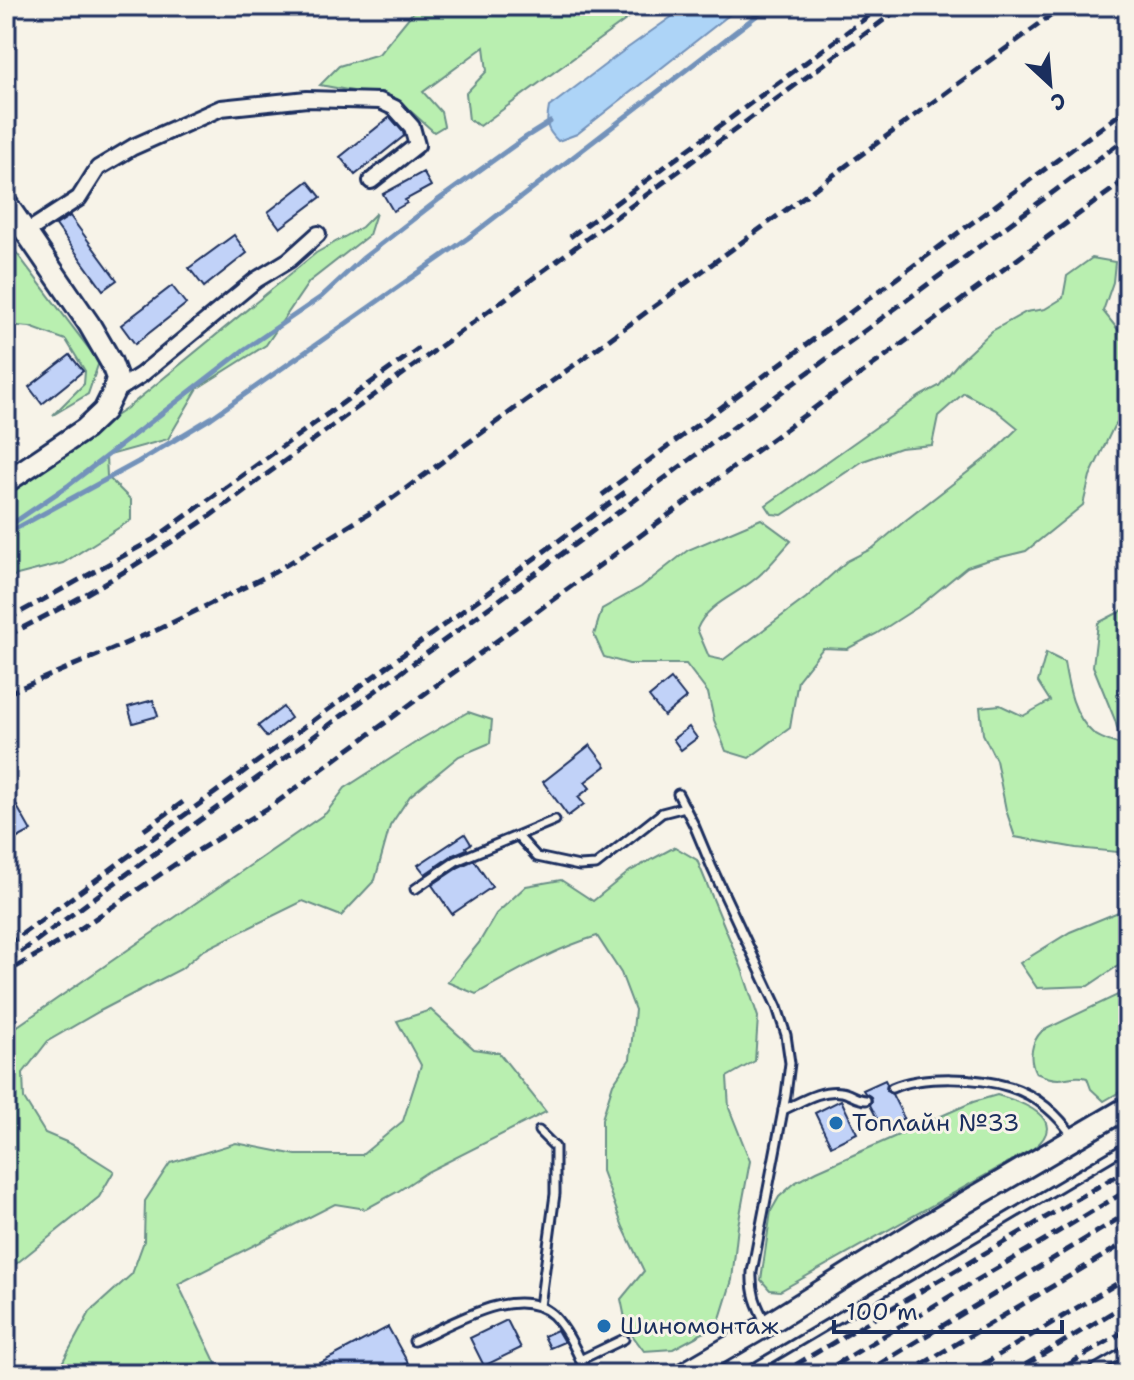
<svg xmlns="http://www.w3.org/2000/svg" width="1134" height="1380" font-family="'Shantell Sans',sans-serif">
	<rect width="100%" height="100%" fill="#f7f3e8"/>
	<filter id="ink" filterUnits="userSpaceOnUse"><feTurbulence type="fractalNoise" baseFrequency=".0125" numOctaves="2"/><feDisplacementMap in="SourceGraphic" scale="16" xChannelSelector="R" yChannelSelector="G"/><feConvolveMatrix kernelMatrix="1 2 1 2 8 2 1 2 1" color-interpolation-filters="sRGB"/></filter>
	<g filter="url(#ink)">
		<g fill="#b9efb0" stroke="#6a8f87" stroke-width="2">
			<path d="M418 6H430L434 9 436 6H645L480 126 469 120 466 93 487 71 484 47 423 92 441 112 444 126 434 132 397 99 320 85 339 66 379 54Z"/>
			<path d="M376 213 369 235 309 282 266 345 198 388 168 439 106 456 107 476 131 500V520L63 563 6 578V489L126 409 316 253 362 227Z"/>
			<path d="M6 239 99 362 88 394 53 415 84 384 85 371 66 340 30 327 6 325Z"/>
			<path d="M1092 258 1115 262 1113 282 1103 311 1128 342V409L1114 426 1090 476 1083 505 1026 551 985 561 967 567 918 607 876 634 847 649 823 648 798 680 790 728 749 758 726 751 714 720 708 693 686 664H629L604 657 594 635 602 609 641 587 688 550 761 519 791 541C779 554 768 569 755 579 736 595 707 604 697 629L709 657 723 660 806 598 847 561 873 548 906 520 991 454 1018 428 996 410 964 393 938 416 932 445 900 448 863 461 782 515 772 514 766 505 920 396 939 386 959 362 992 331 1026 312 1045 309 1063 298 1067 276Z"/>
			<path d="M1127 608 1128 609V853L1076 848 1015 837 1006 810 996 760 983 734 980 707 1000 705 1023 716 1050 701 1038 682 1046 653 1064 662C1068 685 1073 716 1093 733 1100 739 1113 742 1122 746L1115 720 1093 666 1098 623Z"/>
			<path d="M468 712 492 720 490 743 459 756 410 796 390 826 375 880 341 916 303 901 202 951 181 969 100 1011 48 1041 23 1073 24 1099 45 1133 71 1144 114 1171 99 1197 6 1272V1034L326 813 345 788 421 739Z"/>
			<path d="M675 847 697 860 742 969 758 1017 755 1061 727 1077 729 1108 750 1161 738 1226 732 1280 718 1325 673 1349 644 1351 627 1328 621 1299 644 1271 623 1227 602 1171V1119L613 1084 630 1059 635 1010 621 973 597 936C554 949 515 972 476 994L447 982 479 943 496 914 526 886 561 880 593 901 630 871Z"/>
			<path d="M1128 908V959L1088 986 1037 988 1020 963 1070 932Z"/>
			<path d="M1128 990V1087L1104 1101 1091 1089 1087 1078C1076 1074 1068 1079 1058 1079 1050 1079 1043 1076 1036 1073 1028 1059 1031 1042 1042 1031Z"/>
			<path d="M431 1010 474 1049 499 1053 546 1112 427 1172 397 1192 366 1209 335 1204 178 1284 221 1374H56L90 1312 132 1274 144 1241 145 1201 170 1163 236 1143 296 1155H362L403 1121 421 1065 397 1021Z"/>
			<path d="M997 1095C1022 1102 1070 1119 1034 1148L780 1291 770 1290 761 1280 771 1211 779 1197 796 1182 817 1171 973 1102Z"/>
		</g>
		<path fill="#add4f7" stroke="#7392ba" stroke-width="2" d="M687 6H738V8L577 134 558 141C545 128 546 124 549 107L622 52Z"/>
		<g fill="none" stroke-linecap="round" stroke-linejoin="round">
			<g stroke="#7392ba" stroke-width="5">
				<path d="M6 528 69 485 245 349 321 297 362 259 438 200 526 137 550 122"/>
				<path d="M6 534 138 462 211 418 468 238 769 6"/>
			</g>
		</g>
		<g fill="#c1d2f8" stroke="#1b2f5e" stroke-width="2">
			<path d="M390 117 403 132 404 136 355 175 340 157Z"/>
			<path d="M423 172 431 186 405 200 407 203 393 211 383 194Z"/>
			<path d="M308 181 321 197 280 228 268 212Z"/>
			<path d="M70 216 117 280 103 290 56 225Z"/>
			<path d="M234 235 247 253 204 287 189 268Z"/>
			<path d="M172 286 186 304 135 344 121 325Z"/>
			<path d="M70 355 83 371 42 404 29 387Z"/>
			<path d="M671 679 686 698 664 716 649 697Z"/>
			<path d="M153 700 158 716 133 723 128 707Z"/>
			<path d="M283 707 291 718 267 737 258 726Z"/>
			<path d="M689 727 697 738 681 750 673 739Z"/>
			<path d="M590 745 606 766 585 782 590 788 578 797 584 804 568 816 543 782Z"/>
			<path d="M6 787 31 831 6 844Z"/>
			<path d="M465 834 471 844 466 847 467 849 453 855 425 874 418 865Z"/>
			<path d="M474 860 492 887 452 914 432 885 459 867Z"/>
			<path d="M885 1080 887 1084 886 1091 892 1094 904 1118 882 1128 870 1105 872 1101 871 1097 865 1093 863 1090Z"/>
			<path d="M841 1100 857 1133 831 1146 815 1113Z"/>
			<path d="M507 1320 521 1348 484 1366 470 1338Z"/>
			<path d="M388 1327 408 1363 388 1374H300Z"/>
			<path d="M557 1330 564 1342 550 1348 544 1336Z"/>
		</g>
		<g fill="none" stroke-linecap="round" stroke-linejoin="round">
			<defs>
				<g id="lane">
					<path d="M678 794 694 825 712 868 777 1007 786 1035 790 1063 786 1095 752 1272C751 1292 756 1305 766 1323"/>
					<path d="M518 836 537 857 579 866 596 865 662 813 685 807"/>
					<path d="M415 889 456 861 555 820"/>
					<path d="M892 1088C922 1075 979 1077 1010 1087 1036 1095 1059 1115 1073 1137"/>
					<path d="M783 1110C801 1102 820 1089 841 1092 850 1093 856 1100 866 1100"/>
					<path d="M539 1131 555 1147V1194L540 1306"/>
					<path d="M414 1341C450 1325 518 1282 553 1315 568 1330 578 1355 587 1374"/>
					<path d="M580 1360 624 1339"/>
					<path d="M744 1374 1128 1146"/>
					<path d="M1087 1374 1128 1350"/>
				</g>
				<g id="street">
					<path d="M25 233 79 198 98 168 133 147 221 108 307 99 380 101 395 108 412 127 417 145 371 181"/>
					<path d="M113 393 141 375 256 280 289 260 318 234"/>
				</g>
				<g id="secondary">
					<path d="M6 203 89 324 111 362 117 378 113 393 104 411 85 429 6 482"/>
					<path d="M683 1374 767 1325 922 1228 1128 1107"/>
				</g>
			</defs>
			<use href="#lane" stroke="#1b2f5e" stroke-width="13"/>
			<use href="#street" stroke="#1b2f5e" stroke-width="20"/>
			<use href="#secondary" stroke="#1b2f5e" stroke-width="26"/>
			<use href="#lane" stroke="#f7f3e8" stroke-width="7"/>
			<use href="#street" stroke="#f7f3e8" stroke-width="14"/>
			<use href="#secondary" stroke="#f7f3e8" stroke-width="20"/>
			<g stroke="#1b2f5e" stroke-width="5" stroke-dasharray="12 6" stroke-linecap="butt">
				<path d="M570 237 882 6"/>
				<path d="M602 495 1128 108"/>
				<path d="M6 620 154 539 419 348"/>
				<path d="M6 636C78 601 145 561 210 516L903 6"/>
				<path d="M6 694 157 630 275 572 386 503 1064 6"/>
				<path d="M144 830 183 802"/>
				<path d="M6 946 625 492"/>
				<path d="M6 963 1128 137"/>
				<path d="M16 967 68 937 174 865 273 805 1128 178"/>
				<path d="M780 1374 1128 1169"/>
				<path d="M820 1374 1128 1190"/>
				<path d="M863 1374 1128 1213"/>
				<path d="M906 1374 1128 1241"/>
				<path d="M967 1374 1128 1277"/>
				<path d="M1010 1374 1128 1303"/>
				<path d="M1053 1374 1128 1329"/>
			</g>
		</g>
	</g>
	<g fill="#1f6fb2" stroke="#f7f3e8" stroke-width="3">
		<circle cx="836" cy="1123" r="8"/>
		<circle cx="604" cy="1326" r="8"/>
	</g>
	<g text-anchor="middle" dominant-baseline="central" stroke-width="6" stroke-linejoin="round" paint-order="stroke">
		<g font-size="24" fill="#1b2f5e" stroke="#f7f3e8" text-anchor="start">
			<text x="852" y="1123">Топлайн №33</text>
			<text x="620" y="1326">Шиномонтаж</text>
		</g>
	</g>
	<rect width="1134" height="1380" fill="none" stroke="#f7f3e8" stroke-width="32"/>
	<rect x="16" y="16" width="1102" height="1348" fill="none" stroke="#1b2f5e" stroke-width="3" filter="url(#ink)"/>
	<g transform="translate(1050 84) rotate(154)" stroke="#f7f3e8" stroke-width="6" paint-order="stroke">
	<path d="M0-6L14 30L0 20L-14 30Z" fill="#1b2f5e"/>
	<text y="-12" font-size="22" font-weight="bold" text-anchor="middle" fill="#1b2f5e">С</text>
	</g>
	<path d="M834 1320v12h228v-12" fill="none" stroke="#1b2f5e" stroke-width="4"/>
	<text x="846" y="1320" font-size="24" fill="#1b2f5e" stroke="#f7f3e8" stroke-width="6" paint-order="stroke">100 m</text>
</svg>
